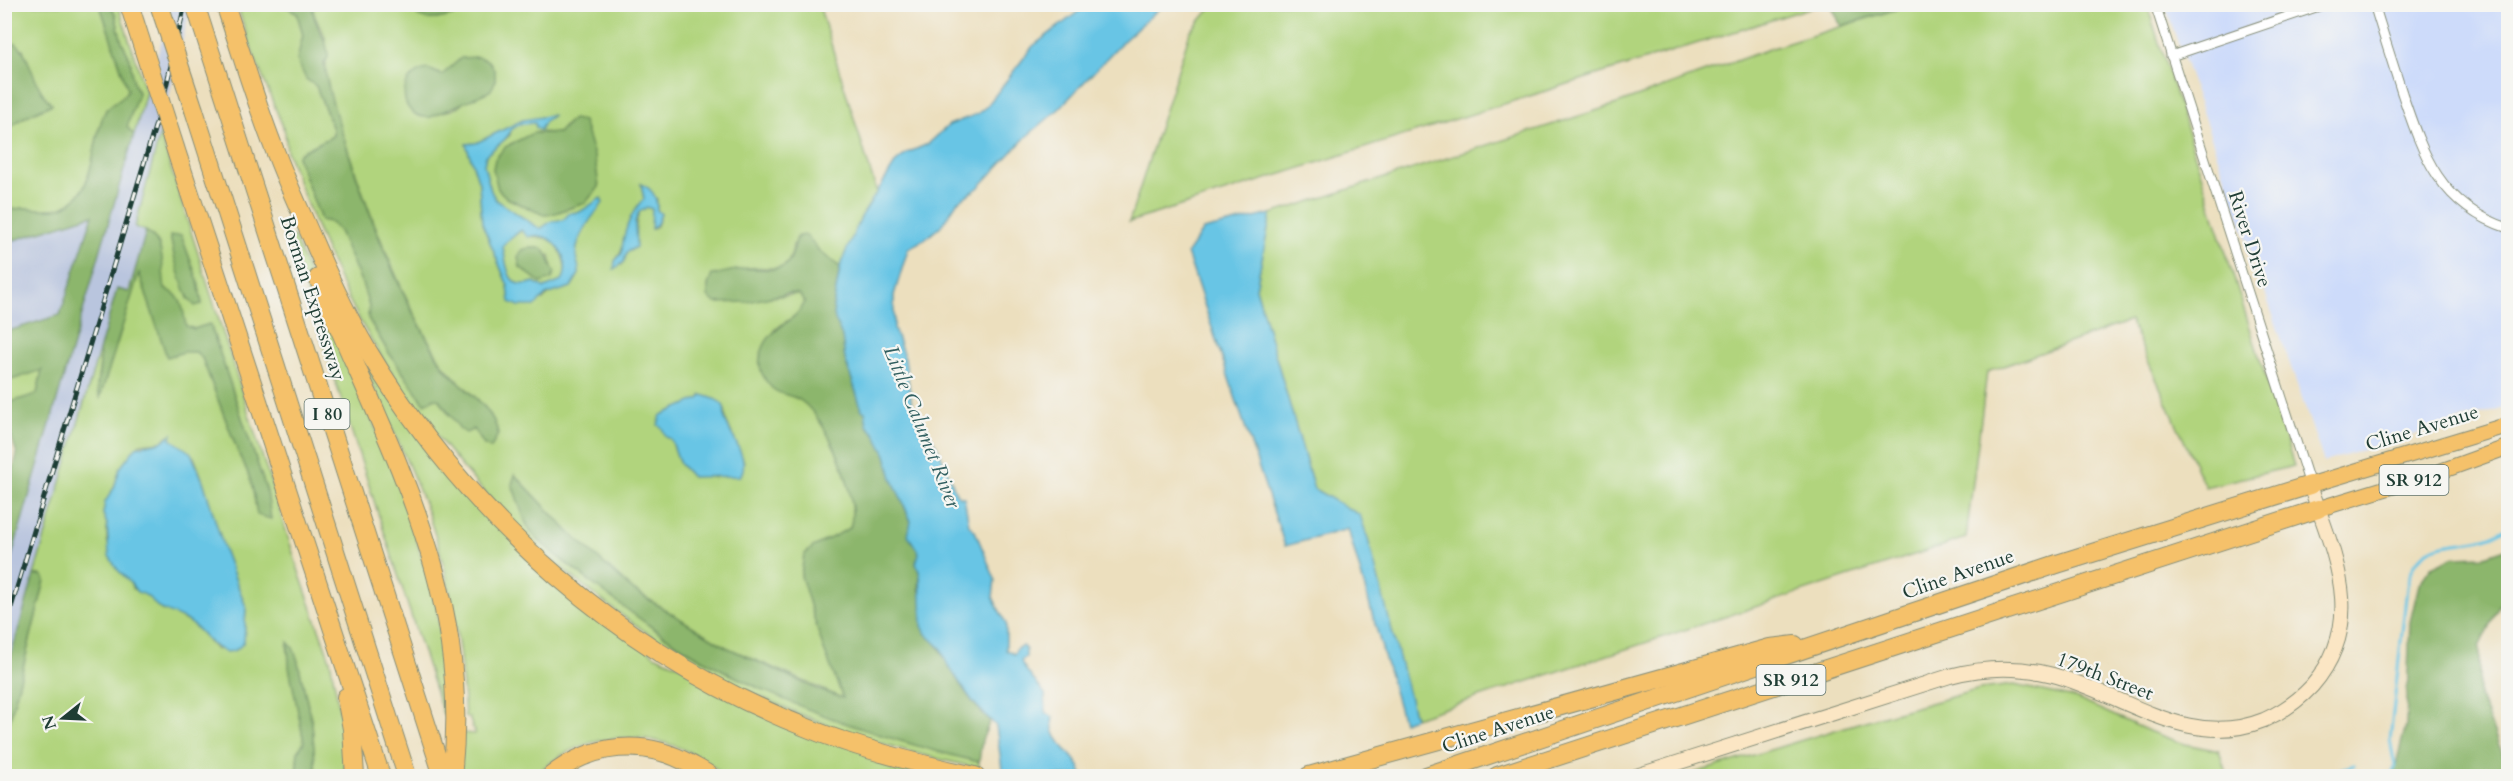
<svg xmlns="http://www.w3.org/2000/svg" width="2513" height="781" font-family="Cardo,serif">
	<rect width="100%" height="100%" fill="#f6f6f2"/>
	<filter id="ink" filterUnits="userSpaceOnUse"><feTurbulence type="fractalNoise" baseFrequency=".0167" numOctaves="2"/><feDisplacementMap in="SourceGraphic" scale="12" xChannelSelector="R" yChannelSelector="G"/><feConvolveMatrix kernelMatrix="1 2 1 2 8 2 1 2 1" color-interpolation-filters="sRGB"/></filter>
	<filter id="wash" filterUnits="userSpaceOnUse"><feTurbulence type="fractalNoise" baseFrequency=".008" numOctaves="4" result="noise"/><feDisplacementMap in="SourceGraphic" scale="24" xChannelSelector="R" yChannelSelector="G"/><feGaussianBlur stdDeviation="1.35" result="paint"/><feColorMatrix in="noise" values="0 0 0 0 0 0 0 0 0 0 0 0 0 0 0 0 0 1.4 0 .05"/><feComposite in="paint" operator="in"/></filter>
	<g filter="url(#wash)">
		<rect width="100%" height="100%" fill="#ecdfbe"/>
		<path fill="#cddbfa" d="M2165 5H2508V406L2324 462Z"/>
		<g fill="#b9c5de">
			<path d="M172 5H191L148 183 135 227 146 231 128 292 117 289 5 676V579Z"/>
			<path d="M93 215 60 315 5 332V243Z"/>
		</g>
		<g fill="#b1d47d" stroke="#688858" stroke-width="1.5" fill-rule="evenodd">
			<path d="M472 4 819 5 877 193 861 217 840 267 820 252 806 235 793 245C790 278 771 265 747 268 734 270 720 280 708 285V295L716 303 799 294 805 302 800 312 774 330 771 387C780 394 792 395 800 400 828 419 861 496 850 528L813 547 804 555 801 575 823 647 844 699 726 647 633 590 569 532 515 475C519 493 521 512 529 528 535 538 570 563 581 572 614 599 647 626 683 648 775 703 876 737 979 762V768C716 714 514 572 373 343 337 284 312 217 287 152L285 132 252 51 237 5H285L297 13 303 35 300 46 306 79 316 86 333 129V136L305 150 297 156 321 220 331 222 339 231 363 286 369 306 368 318 387 350 425 404 435 398 440 400 449 415 474 429 484 445 491 448 498 434C494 404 455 384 440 360 401 296 373 224 349 153 342 132 332 110 327 88 324 72 328 51 325 38 322 26 312 18 313 5H431L419 6 437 19 467 10ZM482 58 491 63 461 105 452 110 421 116 416 114 433 71 442 75ZM550 119 520 124 511 130 510 135 486 155 484 165 491 191 496 200 540 229 553 221 563 220 575 212H580L601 199 578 242 576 253 579 274 571 287C561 289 550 291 543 300L510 301 508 286 482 223 479 183 466 144 476 143 523 120ZM568 122 595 159 599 187 585 203 555 213 544 215 507 198 510 144 538 132 558 133ZM641 184 657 199V210L661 214 657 226 652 229V209L647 207 639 212C634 225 637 237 632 250L627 252 622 265 615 261C626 249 623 237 628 224 632 214 637 207 644 199ZM702 395 725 409 726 420 744 462 714 478 707 475 692 477 680 464 671 439 667 437 662 427 666 413 699 399Z"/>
			<path d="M7 5H100L128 89C124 100 110 102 105 112 90 141 98 197 59 208 40 213 25 203 5 212V136C13 119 36 112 52 104 35 89 30 70 23 49L7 46 5 52V6Z"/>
			<path d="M110 5H118L146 92 134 135 127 127 138 92 133 81 130 59 121 39 115 14Z"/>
			<path d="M1213 5V4L1819 5 1129 222 1190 32Z"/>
			<path d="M1910 5H2147L2294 466 2205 487 2130 321 1987 372 1966 538 1415 718 1360 516 1314 489 1256 288 1271 214 1617 104 1769 49Z"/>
			<path d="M160 134 300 575 330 660 344 733 345 776H316L312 723 297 658 287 646 304 743 298 751 296 776H5V739L45 580 42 575H34L99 351C104 366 92 383 100 397L139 272 167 356 184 351 196 352 202 358 240 457C251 474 254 494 257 514L270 518 267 492 210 324 194 329 186 326C179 314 170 302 165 289 156 261 173 239 135 227ZM181 235 198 281 202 304 188 299 179 268ZM169 435 170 439 194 457 203 481 225 552 246 607 244 642 216 650 195 626 171 612 161 610 147 595 133 589 129 580 117 569 107 540V524L103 514 106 502 114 488 120 468 140 444 161 442Z"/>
			<path d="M522 230C534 246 554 224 564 262 566 270 566 274 562 281L545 288 534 282C507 292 507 267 503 247L505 243ZM550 255 552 268 541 283 520 267Z"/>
			<path d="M294 236 321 304 397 477 437 607 449 714H443L289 238Z"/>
			<path d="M361 355 428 449 654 655 943 776H725C671 727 588 723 535 776H463L449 732 475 734 469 717H465C461 639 449 562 419 490 401 445 378 401 361 355Z"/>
			<path d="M42 370 37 394 5 404 4 382Z"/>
			<path d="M2014 685 2075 698 2151 732 2185 744 2219 751 2227 776H1685L1858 723 1980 689Z"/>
		</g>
		<g fill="#8cb66c" stroke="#567a50" stroke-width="1.5">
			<path d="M100 5H110L115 14 121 39 130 60 133 81 138 93 127 127 134 135 5 579V504L17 454 5 418V404L37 394 42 370 5 382V332L60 315 93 215 5 243V212C25 203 40 213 59 208 98 197 90 141 105 112 110 102 124 100 128 90Z"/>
			<path d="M472 5C463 15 429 24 418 16L416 10 419 6Z"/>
			<path d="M1831 5H1910L1841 26Z"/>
			<path d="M285 6 313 5C311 24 329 38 328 58L324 62C328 94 339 123 349 154 370 217 394 282 428 340 434 350 439 362 447 371 464 390 494 407 498 434L491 448 484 445 474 429 466 433 460 429 440 400 435 398 425 404 387 350 368 318 369 306 363 286 339 231 330 222 321 220 297 156 305 150 333 136V129L316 86 306 79 297 60 303 35 297 13Z"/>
			<path d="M16 43C32 56 31 85 52 104 36 112 13 119 5 136V52L7 46Z"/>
			<path d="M477 57 487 60C497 69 498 81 490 91L431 117C397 120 395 73 428 69L442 75 461 58Z"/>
			<path d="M573 119 583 121 595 159 599 187 585 203 555 213 544 215 507 198 498 189 493 169 495 159 505 147 533 133H558Z"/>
			<path d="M146 231C167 244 161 268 165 289 183 294 183 310 186 326L194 329 210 324 267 492 271 519 257 515C254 494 251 474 240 457L202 358 196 352H184L167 357 139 273 100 398C93 383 104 367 99 351L117 289 129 292Z"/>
			<path d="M181 235 198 281 202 304 195 306C182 294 173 253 170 236Z"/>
			<path d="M806 235 820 252 840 267 833 307 835 319 842 336 845 359 862 410 865 412 867 425 875 434 886 455 892 478 911 522V541L917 546 920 553 916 563 920 575 919 588 922 598 926 634C938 642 941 651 948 664 959 684 973 705 990 721L982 740 979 762C876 737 773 703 682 647 651 628 622 606 593 584 577 571 541 546 530 531 523 519 517 497 512 484L515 475 569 532 633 590 726 647 819 690 843 698 823 647 801 576 804 555 813 547 850 528C861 496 828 419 800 400 791 394 779 396 771 387 764 380 758 368 760 358 767 324 792 328 805 302L799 294 789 293 747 302 715 303 708 296V285L712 275C723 273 733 270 744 269 757 267 775 273 786 265 794 259 793 244 798 236Z"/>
			<path d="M529 248H542C552 258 548 264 555 272L552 279 541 283 520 267 518 257 522 250Z"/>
			<path d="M2508 548V587L2479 647V695L2508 768V776H2393L2406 725 2410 622 2419 584 2431 567 2453 557 2485 556Z"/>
			<path d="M34 575H42L45 580 5 739V676Z"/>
			<path d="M288 642 293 648 297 658 312 723 316 776H296L298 751 304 742 289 667Z"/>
		</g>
		<g fill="#67c5e5" stroke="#43818c" stroke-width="1.5" fill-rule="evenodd">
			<path d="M1087 5H1163L1119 45 1058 110 1027 136 978 188 957 202 943 224 928 237 908 249 894 295V328L905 359 912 405 939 450 956 493 960 497H964L969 525 975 531 995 579 993 597 1006 624V650L1014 654 1017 648 1023 646 1026 650V657L1021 661C1024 670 1039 686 1045 694L1046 712 1053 717C1047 744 1080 754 1082 776H1003L996 726 973 702 947 664 941 648 926 634 922 626 920 575 916 563 919 553 908 535 911 521 892 478 886 455 875 434 867 425 865 412 862 410 845 359 842 336 835 319 833 307 841 263 861 217 896 162 907 153 928 144 949 125 977 114 987 106 1033 46Z"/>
			<path d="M554 115 545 121 540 130 536 128 535 123 520 124 511 130C508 140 494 147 486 155L484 165 491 191 496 200 540 229 552 221 563 220 570 213 580 212 601 198 603 203C592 217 576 236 576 255 576 262 580 266 579 274L571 287 546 295 535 306H519L510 302 508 286 482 223 479 183 466 144 476 143 523 120ZM521 230 528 237C552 228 574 260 562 281L545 288 534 282C507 292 507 267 503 247L505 243Z"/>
			<path d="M641 184C653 189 657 197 657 210L661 214C658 221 658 225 651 229L652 209 647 207 639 212 635 222 636 247 627 252 624 262 614 269 615 261 622 253C622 236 631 210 644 199Z"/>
			<path d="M1271 214 1256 288 1314 489 1360 515 1368 539 1415 718 1403 722 1348 529 1285 546 1187 253 1203 230Z"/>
			<path d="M702 395C709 397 718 399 723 405 726 410 724 414 725 419 730 436 752 461 740 476L692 477 680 464 671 439 666 437 662 428 658 425 661 415 699 399Z"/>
			<path d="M172 434 171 439 191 453 203 481 225 552 246 607 244 642C223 669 206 633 189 622 180 616 165 612 159 608 151 602 149 594 137 592L128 580 117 569 109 556 107 524 103 514 105 502 114 488 120 468 136 447 161 442Z"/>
		</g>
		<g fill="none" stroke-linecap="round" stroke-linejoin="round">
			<g stroke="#67c5e5" stroke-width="3">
				<path d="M2322 776 2354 765"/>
				<path d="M2392 776 2395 766 2390 740 2407 587C2419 523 2471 557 2508 526"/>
			</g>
		</g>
	</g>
	<g filter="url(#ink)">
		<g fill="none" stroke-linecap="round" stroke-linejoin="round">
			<defs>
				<g id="street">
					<path d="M2155 4 2310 485"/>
					<path d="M2374 4C2383 34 2393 64 2402 93 2423 155 2440 206 2508 228"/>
					<path d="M2171 56 2325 4"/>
				</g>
				<path id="secondary" d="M1636 776 1950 676C1984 667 2018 666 2053 675 2123 693 2188 751 2264 720 2282 712 2299 700 2312 686 2368 621 2334 555 2310 485"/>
				<g id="primary">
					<path d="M2310 485 2508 425"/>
					<path d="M2318 509 2436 473 2508 447"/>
				</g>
				<g id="highway">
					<path d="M195 4 443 776"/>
					<path d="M225 4C242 55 257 107 277 156 288 185 301 212 313 240 329 277 346 314 366 348 468 519 624 657 810 729 863 750 919 764 975 776"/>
					<path d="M194 110 407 776"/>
					<path d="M179 160 381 776"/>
					<path d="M318 278C386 445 474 588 452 776"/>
					<path d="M346 697 352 729 355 776"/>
					<path d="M551 776C591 743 645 738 690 764 697 768 704 771 710 776"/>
					<path d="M1309 776 1770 648 1795 645"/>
					<path d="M1426 776 2057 564 2310 485"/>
					<path d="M1497 776 2318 509"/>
				</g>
			</defs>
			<use href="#street" stroke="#868e79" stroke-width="11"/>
			<use href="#secondary" stroke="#868e79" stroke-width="16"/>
			<use href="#primary" stroke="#868e79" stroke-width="17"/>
			<use href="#highway" stroke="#868e79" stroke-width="20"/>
			<use href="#street" stroke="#fff" stroke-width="9"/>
			<use href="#secondary" stroke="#fbe6c4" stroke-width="14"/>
			<use href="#primary" stroke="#f5c16b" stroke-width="15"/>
			<use href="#highway" stroke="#f5c16b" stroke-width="18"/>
			<defs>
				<path id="rail" d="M4 631 163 100 185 4"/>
			</defs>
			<use href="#rail" stroke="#1f3d34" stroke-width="5"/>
			<use href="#rail" stroke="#f6f6f2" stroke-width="3" stroke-dasharray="9" stroke-linecap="butt"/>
			<defs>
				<g id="highway-bridge">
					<path d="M129 4 179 160"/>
					<path d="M159 4 194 110"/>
				</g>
			</defs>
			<use href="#highway-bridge" stroke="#868e79" stroke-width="20" stroke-linecap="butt"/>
			<use href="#highway-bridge" stroke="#f5c16b" stroke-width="18"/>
		</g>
	</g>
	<g text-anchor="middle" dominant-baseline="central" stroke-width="4.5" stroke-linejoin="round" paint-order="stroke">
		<g fill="#f6f6f2" stroke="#60746d" stroke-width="1.5">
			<rect x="304.5" y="399" width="45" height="30" rx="4.5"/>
			<rect x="2379.5" y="465" width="69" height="30" rx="4.5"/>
			<rect x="1756.5" y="665" width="69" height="30" rx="4.5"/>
		</g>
		<g font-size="18" font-weight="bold" fill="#1f3d34">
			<text x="327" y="414">I 80</text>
			<text x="2414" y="480">SR 912</text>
			<text x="1791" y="680">SR 912</text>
		</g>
		<g font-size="20" fill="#1f3d34" stroke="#f6f6f2">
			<text transform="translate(2250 239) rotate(72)">River Drive</text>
			<text transform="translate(313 298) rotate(72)">Borman Expressway</text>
			<text transform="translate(2422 428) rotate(-17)">Cline Avenue</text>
			<text transform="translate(1958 574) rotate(-19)">Cline Avenue</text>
			<text transform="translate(2105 676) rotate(21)">179th Street</text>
			<text transform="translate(1498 729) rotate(-18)">Cline Avenue</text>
		</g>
		<g font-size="21" font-style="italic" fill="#315f60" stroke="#f6f6f2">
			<text transform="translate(922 427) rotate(68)">Little Calumet River</text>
		</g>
	</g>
	<rect width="2513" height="781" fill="none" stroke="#f6f6f2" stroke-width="24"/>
	<g transform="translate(63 718) rotate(252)" stroke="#f6f6f2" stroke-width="4.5" paint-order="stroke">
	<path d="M0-4.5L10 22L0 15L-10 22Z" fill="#1f3d34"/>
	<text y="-9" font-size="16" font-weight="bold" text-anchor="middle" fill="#1f3d34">N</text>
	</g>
</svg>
